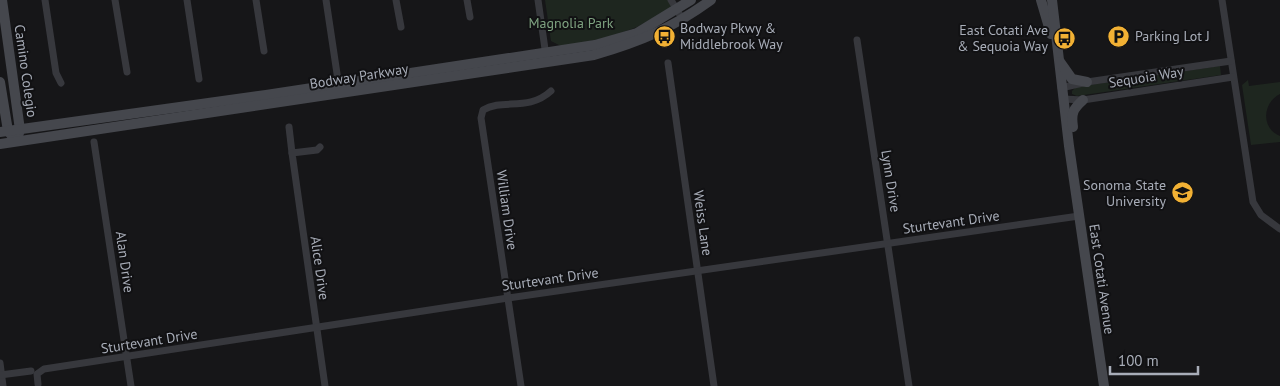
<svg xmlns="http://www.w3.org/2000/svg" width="1280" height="386" font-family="'PT Sans',sans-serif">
	<rect width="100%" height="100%" fill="#161618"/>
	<g fill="#1e261f">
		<path d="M545 0H670L671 8 637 27 613 36 563 47 551 41Z"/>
		<path d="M1220 66 1221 75 1077 96 1072 94V91L1076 87Z"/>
		<path d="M1248 80 1249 86 1280 82V94C1262 103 1261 129 1280 136V142L1251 145 1242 85Z"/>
	</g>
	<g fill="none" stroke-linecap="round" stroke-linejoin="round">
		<g stroke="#37383d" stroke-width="7">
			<path d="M45 0 56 73 61 83"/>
			<path d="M115 0 127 72"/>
			<path d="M187 0 199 79"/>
			<path d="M256 0 264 51"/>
			<path d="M326 0 339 87"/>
			<path d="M396 0 401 27"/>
			<path d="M467 0 470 17"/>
			<path d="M538 0 546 56"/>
			<path d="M671 0 683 20"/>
			<path d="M1222 0 1253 202 1261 215 1280 229"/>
			<path d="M857 40 909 386"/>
			<path d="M668 63 714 386"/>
			<path d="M1061 88 1087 82 1231 61"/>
			<path d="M1063 99 1083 100 1233 77"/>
			<path d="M289 127 292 153"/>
			<path d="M94 142 131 386"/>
			<path d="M320 147 317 150 292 153 325 386"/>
			<path d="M0 363 3 386"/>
			<path d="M0 375 31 371"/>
			<path d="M38 384 37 374 44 369 508 298 1079 216"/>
			<path d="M521 386 481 118 483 110C503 98 528 112 551 91"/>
		</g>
		<g stroke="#45474d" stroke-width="10">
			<path d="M2 0 20 130 18 136"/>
			<path d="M1041 0 1051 34"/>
			<path d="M1052 0 1069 146 1104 386"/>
			<path d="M1060 62 1072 79 1087 82"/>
			<path d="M0 82 8 131 12 136"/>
			<path d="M1073 127C1071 113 1073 109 1083 100"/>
			<path d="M0 132 266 95 595 45 637 33 691 0"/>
			<path d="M0 144 594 55C641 41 671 29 711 0"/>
		</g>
	</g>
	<defs>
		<symbol id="bus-disc" viewBox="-11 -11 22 22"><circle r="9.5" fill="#f2b134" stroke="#111113"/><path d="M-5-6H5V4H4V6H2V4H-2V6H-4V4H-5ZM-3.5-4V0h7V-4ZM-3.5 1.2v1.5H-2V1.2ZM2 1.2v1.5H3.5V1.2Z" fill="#111"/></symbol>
		<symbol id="parking-disc" viewBox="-11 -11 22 22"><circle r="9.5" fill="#f2b134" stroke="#111113"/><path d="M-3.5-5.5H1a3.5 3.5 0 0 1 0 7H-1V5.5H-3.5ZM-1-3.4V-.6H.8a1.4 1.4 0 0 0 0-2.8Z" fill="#111"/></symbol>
		<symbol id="university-disc" viewBox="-11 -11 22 22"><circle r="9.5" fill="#f2b134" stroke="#111113"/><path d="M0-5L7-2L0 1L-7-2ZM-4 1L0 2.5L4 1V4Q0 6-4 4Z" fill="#111"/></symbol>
	</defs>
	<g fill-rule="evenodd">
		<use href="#bus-disc" x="652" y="24" width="25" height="25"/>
		<use href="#parking-disc" x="1106" y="24" width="25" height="25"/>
		<use href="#bus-disc" x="1052" y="26" width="25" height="25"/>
		<use href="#university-disc" x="1170" y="180" width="25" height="25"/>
	</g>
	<g text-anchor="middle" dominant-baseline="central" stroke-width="4" stroke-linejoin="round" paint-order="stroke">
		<g font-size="14" fill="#7fa381" stroke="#111113">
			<text x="571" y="23">Magnolia Park</text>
		</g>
		<g font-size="14" fill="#a8adb8" stroke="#111113" text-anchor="start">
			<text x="680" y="28">Bodway Pkwy &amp;<tspan x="680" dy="16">Middlebrook Way</tspan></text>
			<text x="1048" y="30" text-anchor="end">East Cotati Ave<tspan x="1048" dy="16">&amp; Sequoia Way</tspan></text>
			<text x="1135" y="36">Parking Lot J</text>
			<text x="1166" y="185" text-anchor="end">Sonoma State<tspan x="1166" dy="16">University</tspan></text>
		</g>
		<g font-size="14" fill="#a8adb8" stroke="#111113">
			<text transform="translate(26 71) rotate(82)">Camino Colegio</text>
			<text transform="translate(359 76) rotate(-9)">Bodway Parkway</text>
			<text transform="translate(1146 77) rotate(-9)">Sequoia Way</text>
			<text transform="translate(891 181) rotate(81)">Lynn Drive</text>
			<text transform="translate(507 210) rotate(82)">William Drive</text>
			<text transform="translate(951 222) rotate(-8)">Sturtevant Drive</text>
			<text transform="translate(703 223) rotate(82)">Weiss Lane</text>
			<text transform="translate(125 262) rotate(82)">Alan Drive</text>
			<text transform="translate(320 268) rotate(82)">Alice Drive</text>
			<text transform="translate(550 279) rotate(-8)">Sturtevant Drive</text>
			<text transform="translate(1102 279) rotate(82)">East Cotati Avenue</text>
			<text transform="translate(149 341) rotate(-9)">Sturtevant Drive</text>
		</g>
	</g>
	<path d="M1110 366v8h88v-8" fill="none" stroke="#a8adb8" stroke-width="2.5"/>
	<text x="1118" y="366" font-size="15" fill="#a8adb8" stroke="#111113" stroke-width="4" paint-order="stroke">100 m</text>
</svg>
